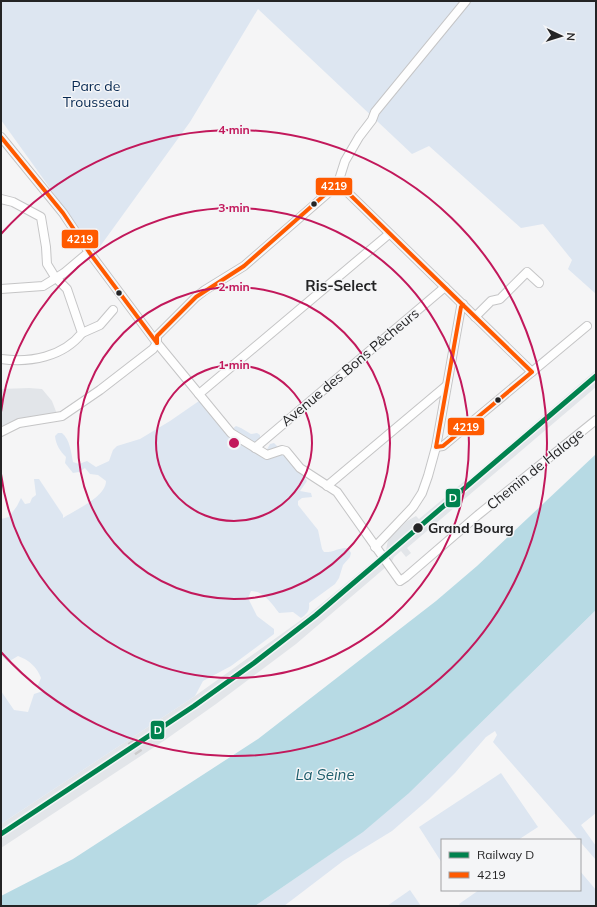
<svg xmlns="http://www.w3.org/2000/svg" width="597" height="907" font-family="Mulish,sans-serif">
	<rect width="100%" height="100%" fill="#f5f5f6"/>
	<g fill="#e2e5e9">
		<path d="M596 370V387L407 548 411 553 406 557 401 551 394 557 391 563 382 553 386 550 388 540 407 521 416 516 419 519 467 479 468 480Z"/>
		<path d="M29 388 42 389 52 401 57 414 1 430V389Z"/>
		<path d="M378 557 386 567 296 644 216 704 165 740 1 848V824L195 696 308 615Z"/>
	</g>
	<g fill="#dde6f1">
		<path d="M1 1H596V294L568 269 572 260 543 224 521 228 429 146 412 154 258 9 190 122 96 252 1 120Z"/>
		<path d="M199 401 227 433 236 426 241 428 251 434 257 433 260 435V451L265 453 270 444 274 443 295 464 307 481 300 491 311 493 312 497 302 498 298 501V505L318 530 322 549 324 552C333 553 339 547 348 548L351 553 350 557 343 565 339 578 335 584 309 603C310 611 307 614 301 618L293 612 279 613C272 604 264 591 251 591L248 598 257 616 274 629V634L231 666 203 681 195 696 1 824V691L14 710 28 712 34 694 43 691 37 687 41 678C37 667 29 660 18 656L8 662 1 655V519L9 517 17 506 21 498 25 504 30 503 32 498 36 495 34 479H39L63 515V518C75 510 106 497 106 481L98 475 90 474 85 468 79 472 73 473 65 463 66 457C60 451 56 445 55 436L58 433H62C70 440 71 452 73 462L79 464 87 461 96 467 109 461 113 450 117 446 140 439 170 421Z"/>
		<path d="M596 610V813L581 825 596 846V860L493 742 497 735 495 731 486 737 455 773 429 799 392 831 343 861 284 906H255L358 835 458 745Z"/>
		<path d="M501 773 538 827 518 840H442V863L419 827Z"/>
		<path d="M580 871 596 890V906H460L459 904 479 890H580Z"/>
		<path d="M410 890 421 906H387Z"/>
	</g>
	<path fill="#b7dae4" d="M596 454V610L409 793 363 832 255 906H1V896L73 859 258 739 436 601 477 566Z"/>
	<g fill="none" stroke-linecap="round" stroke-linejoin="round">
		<path stroke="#cbcbcc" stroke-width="8" stroke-dasharray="8 4" stroke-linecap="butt" d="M131 741 139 753"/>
		<defs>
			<g id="minor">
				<path d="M1 137 63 213 89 252 157 343 231 433 267 455 282 450 286 451 300 468 337 492 400 581 406 577 478 515 596 420"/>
				<path d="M338 183 532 372"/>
				<path d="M1 199 13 202 41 217 46 247 47 264 55 277 67 289 82 333C63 357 30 363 1 359"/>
				<path d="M1 289 43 286 64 273 89 252"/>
				<path d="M475 317 491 301 500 299 527 272 539 283"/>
				<path d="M82 333 100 325 113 310"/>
				<path d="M199 394 389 234"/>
				<path d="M1 432 19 423 62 416 100 390 153 349 157 343V336L196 297 205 290 244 266 328 193 338 183 345 161 359 137 372 120 375 112 466 1"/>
				<path d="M436 447 443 446 587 326"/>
				<path d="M255 448 445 287"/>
				<path d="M327 486 446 386"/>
				<path d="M375 547 413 507 422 493 428 476 436 447 461 307 463 304"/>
			</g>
		</defs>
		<use href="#minor" stroke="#c5c5c6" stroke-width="10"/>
		<use href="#minor" stroke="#fefefe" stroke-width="8"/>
		<defs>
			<g id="bus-1">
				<path d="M1 137 63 213 89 252 157 343"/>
				<path d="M463 305 532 372 443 446 436 447 461 307Z"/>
				<path d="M157 343V336L196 297 244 266 338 183 463 305"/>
			</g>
		</defs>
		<use href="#bus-1" stroke="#f4f5f7" stroke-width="7"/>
		<use href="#bus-1" stroke="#ff5a00" stroke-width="4"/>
		<defs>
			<path id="rail-1" d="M1 834 194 706 254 663 316 615 596 376"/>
		</defs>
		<use href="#rail-1" stroke="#f4f5f7" stroke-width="8"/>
		<use href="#rail-1" stroke="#00824e" stroke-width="5"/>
	</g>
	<g fill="none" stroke="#c2185b" stroke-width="2">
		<circle cx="234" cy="443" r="78"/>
		<circle cx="234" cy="443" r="156"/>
		<path d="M1 412A235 235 0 1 1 1 474"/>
		<path d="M1 234A313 313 0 1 1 1 652"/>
	</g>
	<g fill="#242425" stroke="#f4f5f7" stroke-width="1.5">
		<circle cx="314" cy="204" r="3.5"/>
		<circle cx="119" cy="293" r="3.5"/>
		<circle cx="498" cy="400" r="3.5"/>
		<circle cx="418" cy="528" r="5.5"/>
	</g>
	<g text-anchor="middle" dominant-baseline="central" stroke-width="3" stroke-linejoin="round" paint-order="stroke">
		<g font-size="14" fill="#062851" stroke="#f4f5f7">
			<text x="96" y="86">Parc de<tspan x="96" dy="16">Trousseau</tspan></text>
		</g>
		<g font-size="14" fill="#242425" stroke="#f4f5f7">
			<text transform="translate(350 367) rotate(-40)">Avenue des Bons Pêcheurs</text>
			<text transform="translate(535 469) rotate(-39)">Chemin de Halage</text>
		</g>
		<g font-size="14" font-weight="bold" fill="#242425" stroke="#f4f5f7" text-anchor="start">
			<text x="428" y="528">Grand Bourg</text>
		</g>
		<g font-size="15" font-weight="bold" fill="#242425" stroke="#f4f5f7">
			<text x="341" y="285">Ris-Select</text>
		</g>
		<g font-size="15" font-style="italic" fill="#1c5c6b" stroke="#f4f5f7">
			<text x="325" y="774">La Seine</text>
		</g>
	</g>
	<circle cx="234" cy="443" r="6" fill="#c2185b" stroke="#f4f5f7" stroke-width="2"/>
	<g font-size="12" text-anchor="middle" font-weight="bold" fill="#c2185b" stroke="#f4f5f7" stroke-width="3" stroke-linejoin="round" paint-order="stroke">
		<text x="234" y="134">4 min</text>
		<text x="234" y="212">3 min</text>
		<text x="234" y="291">2 min</text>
		<text x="234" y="369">1 min</text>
	</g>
	<g stroke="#f4f5f7" stroke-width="1.5">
		<rect x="315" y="177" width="38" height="19" rx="4" fill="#ff5a00"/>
		<rect x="61" y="229" width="38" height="20" rx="4" fill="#ff5a00"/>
		<rect x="447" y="417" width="38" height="19" rx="4" fill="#ff5a00"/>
		<rect x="445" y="488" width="16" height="20" rx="4" fill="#00824e"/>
		<rect x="150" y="720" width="15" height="20" rx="4" fill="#00824e"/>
	</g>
	<g font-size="11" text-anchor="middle" font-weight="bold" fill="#fff">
		<text x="334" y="190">4219</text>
		<text x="80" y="243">4219</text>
		<text x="466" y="431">4219</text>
		<text x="453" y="502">D</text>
		<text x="158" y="734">D</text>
	</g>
	<rect width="597" height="907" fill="none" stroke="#242425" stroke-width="4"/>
	<rect x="441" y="839" width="140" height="52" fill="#f4f5f7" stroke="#a1a1a3"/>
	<rect x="449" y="852" width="20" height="6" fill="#00824e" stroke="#a1a1a3"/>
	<text x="477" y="859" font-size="12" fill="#242425">Railway D</text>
	<rect x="449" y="872" width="20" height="6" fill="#ff5a00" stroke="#a1a1a3"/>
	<text x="477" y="879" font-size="12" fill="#242425">4219</text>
	<g transform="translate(561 36) rotate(94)" stroke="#f4f5f7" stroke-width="3" paint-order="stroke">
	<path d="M0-3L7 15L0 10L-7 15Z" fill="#242425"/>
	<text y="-6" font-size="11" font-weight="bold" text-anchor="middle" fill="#242425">N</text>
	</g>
</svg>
